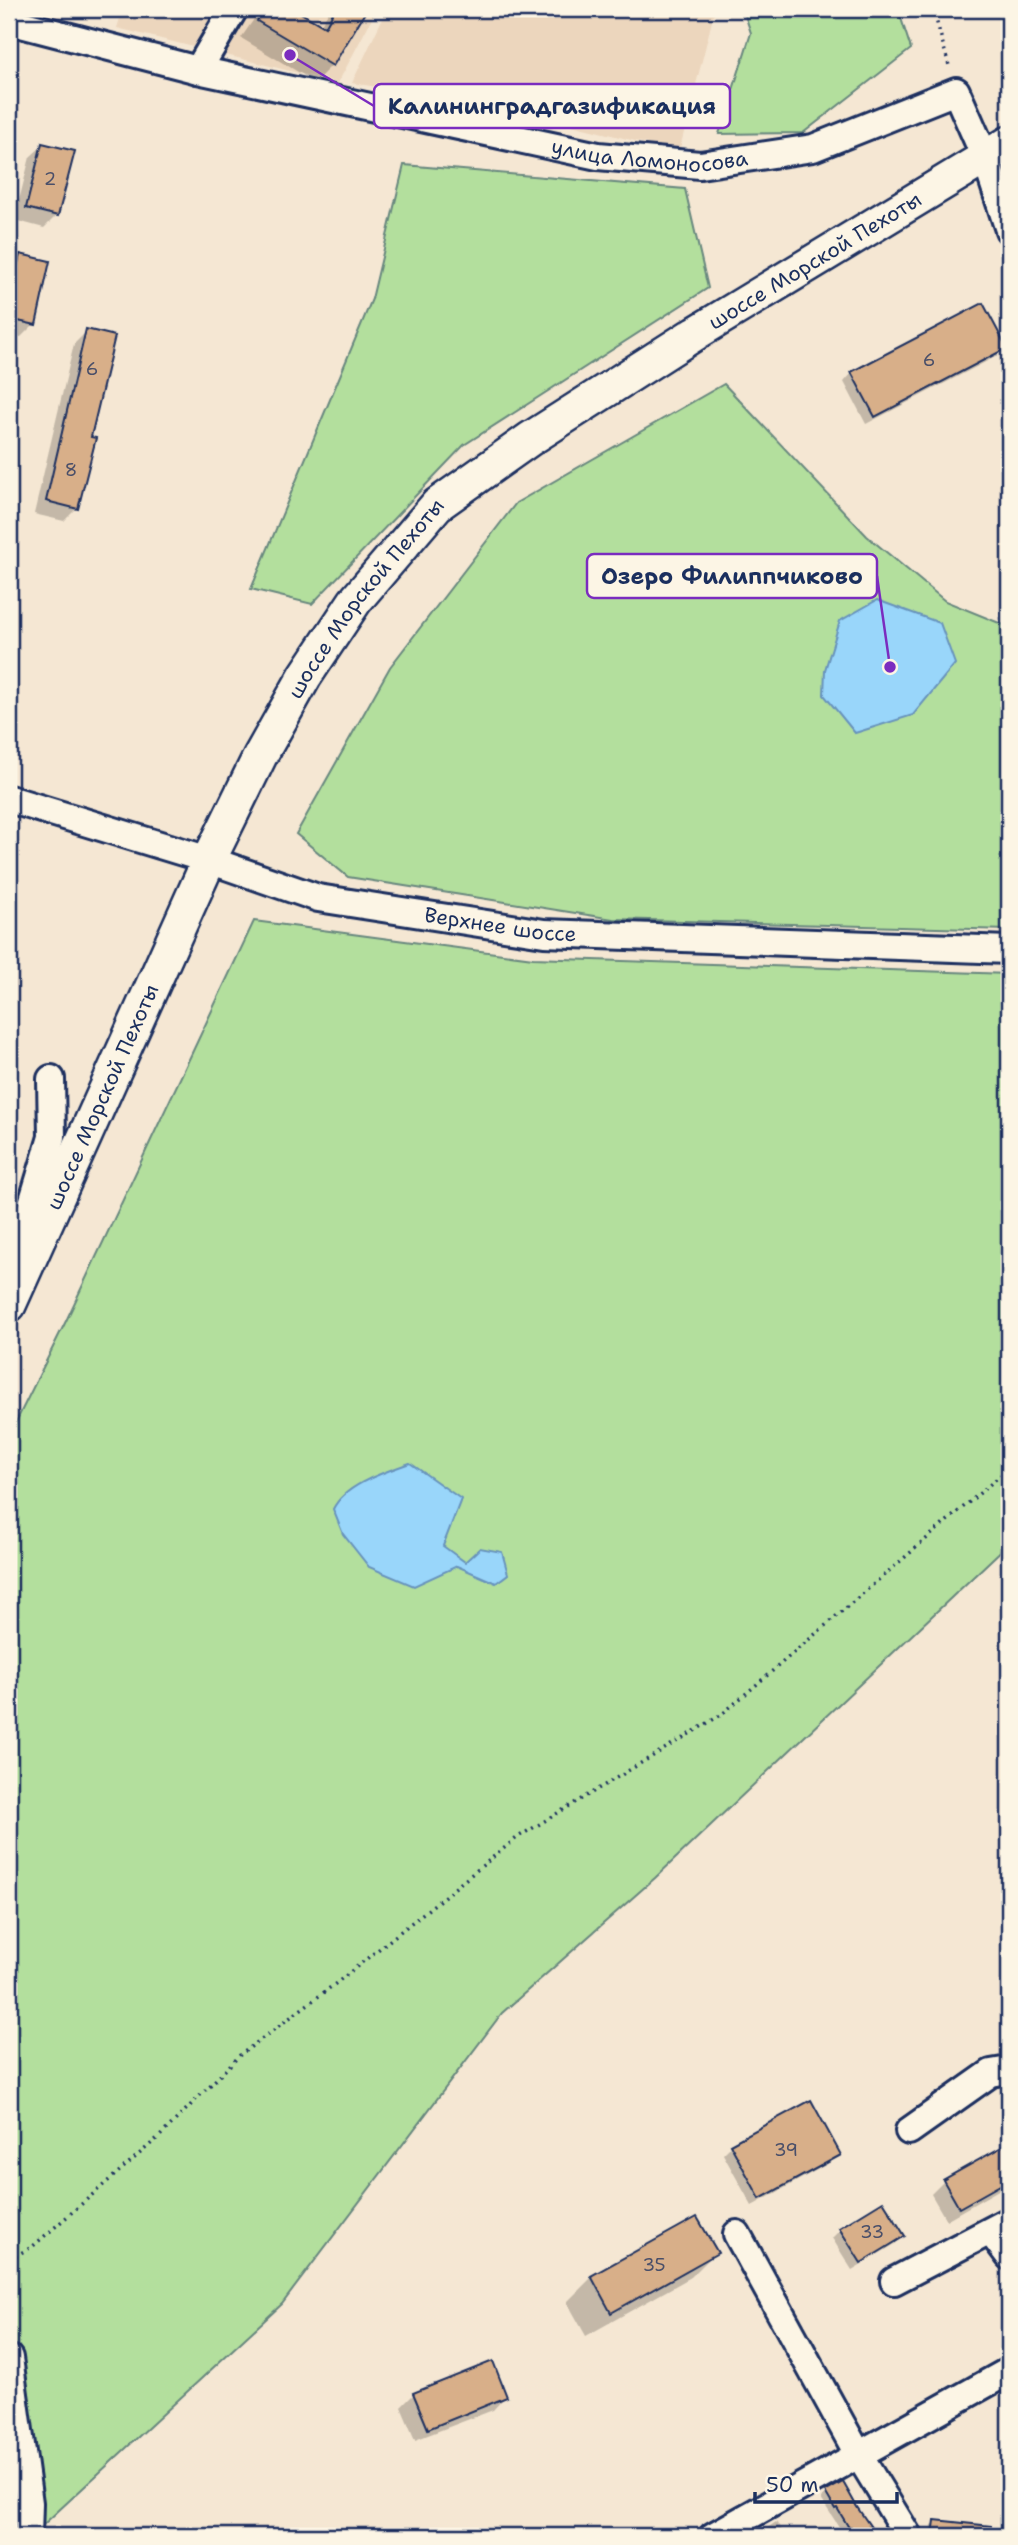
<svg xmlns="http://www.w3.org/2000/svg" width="1018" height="2545" font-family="'Shantell Sans',sans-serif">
	<rect width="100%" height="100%" fill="#f5e7d3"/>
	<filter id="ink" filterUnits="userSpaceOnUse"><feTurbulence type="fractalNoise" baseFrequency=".0143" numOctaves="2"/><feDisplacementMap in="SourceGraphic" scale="14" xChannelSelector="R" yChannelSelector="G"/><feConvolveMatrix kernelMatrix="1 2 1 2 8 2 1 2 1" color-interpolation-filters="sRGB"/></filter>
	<g filter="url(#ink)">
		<g fill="#ecd6bd">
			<path d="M123 9H377L338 83 117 28Z"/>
			<path d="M387 9H715L679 152 492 105 352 83Z"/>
		</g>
		<g fill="#b3df9d" stroke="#67877e" stroke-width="2">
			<path d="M743 9H898L911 49 803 133 719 134 751 33Z"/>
			<path d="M404 165 685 189 708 288 464 445 312 604 251 589 372 299Z"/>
			<path d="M724 384 867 536 945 601 1009 627V930L613 919 348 877 296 834 390 667 516 503Z"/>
			<path d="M254 921 533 958 1009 974V1543L655 1878 502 2013 282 2304 31 2536H9V1436L66 1321Z"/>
		</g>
		<g fill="#99d6fa" stroke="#6793bc" stroke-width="2">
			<path d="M877 600 940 623 955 664 913 715 855 733 824 695 825 670 840 621Z"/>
			<path d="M410 1463 461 1499 443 1546 465 1562 480 1548 502 1552 508 1574 496 1583 457 1566 414 1586 369 1567 343 1534 333 1509C345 1484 385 1472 410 1463Z"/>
		</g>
		<g fill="#0003">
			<path d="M261 9H291L320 26 330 9H365L332 65 315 82 241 38Z"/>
			<path d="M43 145 57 215 44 228 14 220 30 157Z"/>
			<path d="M20 256 34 324 21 337 9 334V267Z"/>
			<path d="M87 331 89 438 77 508 64 521 34 514 74 344Z"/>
			<path d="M1005 348 997 356 866 424 844 382 852 373Z"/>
			<path d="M1009 2145V2184L946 2220 931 2194 944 2181Z"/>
			<path d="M731 2146 839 2154 831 2162 752 2206 723 2154Z"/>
			<path d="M696 2219 715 2253 691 2277 586 2336 567 2302 592 2277Z"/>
			<path d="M840 2230 903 2236 895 2244 852 2270 832 2238Z"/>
			<path d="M414 2394 505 2397 493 2410 415 2440 401 2407Z"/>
			<path d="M1009 2477V2501L998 2492Z"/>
			<path d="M826 2493 872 2531 867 2536H845L821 2499Z"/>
			<path d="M776 2522 786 2536H756Z"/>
			<path d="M936 2522 998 2528 997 2536H931L932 2525Z"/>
		</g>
		<g fill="#d8af89" stroke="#1b2f5e" stroke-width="2">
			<path d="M264 9H294L325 27 335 9H367L333 66 257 21Z"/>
			<path d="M42 143 75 151 58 216 26 208Z"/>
			<path d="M20 254 50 261 36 325 9 319V304Z"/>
			<path d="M983 303 1007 348 875 417 851 372Z"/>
			<path d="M86 329 115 336 91 437 96 438 78 509 46 501Z"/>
			<path d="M811 2100 841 2155 760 2199 730 2144Z"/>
			<path d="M1009 2143V2180L959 2208 943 2180Z"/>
			<path d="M883 2201 905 2236 861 2263 839 2228Z"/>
			<path d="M697 2217 718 2253 611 2313 591 2276Z"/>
			<path d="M493 2361 507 2397 428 2429 413 2393Z"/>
			<path d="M843 2482 857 2507 877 2536H854L837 2508 835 2509 825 2492Z"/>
			<path d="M935 2520 991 2526V2536H933Z"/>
		</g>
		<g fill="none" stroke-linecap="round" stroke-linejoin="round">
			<defs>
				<g id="minor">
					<path id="s1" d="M9 21 198 70 598 156 700 165 813 148 956 91 985 157 1009 230"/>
					<path d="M198 70 234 9"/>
					<path id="s2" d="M9 799 209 860 318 898 544 933 1009 950"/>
					<path d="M9 1246 26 1224 52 1137 51 1079"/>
					<path d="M909 2131 991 2073 1009 2070"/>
					<path d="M991 2232 1009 2256"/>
					<path d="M737 2234 858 2454 908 2536"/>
					<path d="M894 2281 1009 2221"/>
					<path d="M9 2358 29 2503 28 2536"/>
					<path d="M713 2536 1009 2371"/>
				</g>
				<g id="major">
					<path id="s3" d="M9 1305 209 860 260 756 305 676 355 601 437 505 530 439 696 333 1009 143"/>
				</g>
			</defs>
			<use href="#minor" stroke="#1b2f5e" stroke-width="32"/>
			<use href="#major" stroke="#1b2f5e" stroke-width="38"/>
			<g stroke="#1b2f5e" stroke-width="3.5" stroke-dasharray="2 5" stroke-linecap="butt">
				<path d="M933 9 950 69"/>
				<path d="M9 2259 32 2247 160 2136 240 2055 339 1981 518 1837 721 1715 1009 1468"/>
			</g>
			<use href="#minor" stroke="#fcf5e5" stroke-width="26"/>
			<use href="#major" stroke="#fcf5e5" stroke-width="33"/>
		</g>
	</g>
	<g text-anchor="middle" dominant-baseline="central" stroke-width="5" stroke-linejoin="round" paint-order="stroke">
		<g font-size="18" fill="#4a4f69">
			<text x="50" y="179">2</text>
			<text x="929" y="360">6</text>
			<text x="92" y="369">6</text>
			<text x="71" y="470">8</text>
			<text x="786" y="2150">39</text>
			<text x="872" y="2232">33</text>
			<text x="654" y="2265">35</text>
		</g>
		<g font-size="21" fill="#1b2f5e" stroke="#fcf5e5">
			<text stroke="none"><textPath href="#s1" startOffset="656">улица Ломоносова</textPath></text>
			<text stroke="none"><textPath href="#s3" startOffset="1362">шоссе Морской Пехоты</textPath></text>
			<text stroke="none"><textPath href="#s3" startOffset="794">шоссе Морской Пехоты</textPath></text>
			<text stroke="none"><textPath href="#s2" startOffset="509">Верхнее шоссе</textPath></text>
			<text stroke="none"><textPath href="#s3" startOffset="228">шоссе Морской Пехоты</textPath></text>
		</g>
	</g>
	<path fill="none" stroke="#7b2cbf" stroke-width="2.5" d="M290 55L374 106M890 667L877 576"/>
	<g fill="#7b2cbf" stroke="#fcf5e5" stroke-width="2.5">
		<circle cx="290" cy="55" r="7"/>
		<circle cx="890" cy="667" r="7"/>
	</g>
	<g fill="#fcf5e5" stroke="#7b2cbf" stroke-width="2.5">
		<rect x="374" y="84" width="356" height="44" rx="7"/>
		<rect x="587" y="554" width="290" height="44" rx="7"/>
	</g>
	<g font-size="23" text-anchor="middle" font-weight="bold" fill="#1b2f5e">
		<text x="552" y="114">Калининградгазификация</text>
		<text x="732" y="584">Озеро Филиппчиково</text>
	</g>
	<rect width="1018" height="2545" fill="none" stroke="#fcf5e5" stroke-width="35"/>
	<rect x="18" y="18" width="983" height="2510" fill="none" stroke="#1b2f5e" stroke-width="2.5" filter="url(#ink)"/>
	<path d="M755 2492v10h142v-10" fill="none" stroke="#1b2f5e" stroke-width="3.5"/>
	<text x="766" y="2492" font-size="21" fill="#1b2f5e" stroke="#fcf5e5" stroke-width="5" paint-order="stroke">50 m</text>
</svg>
